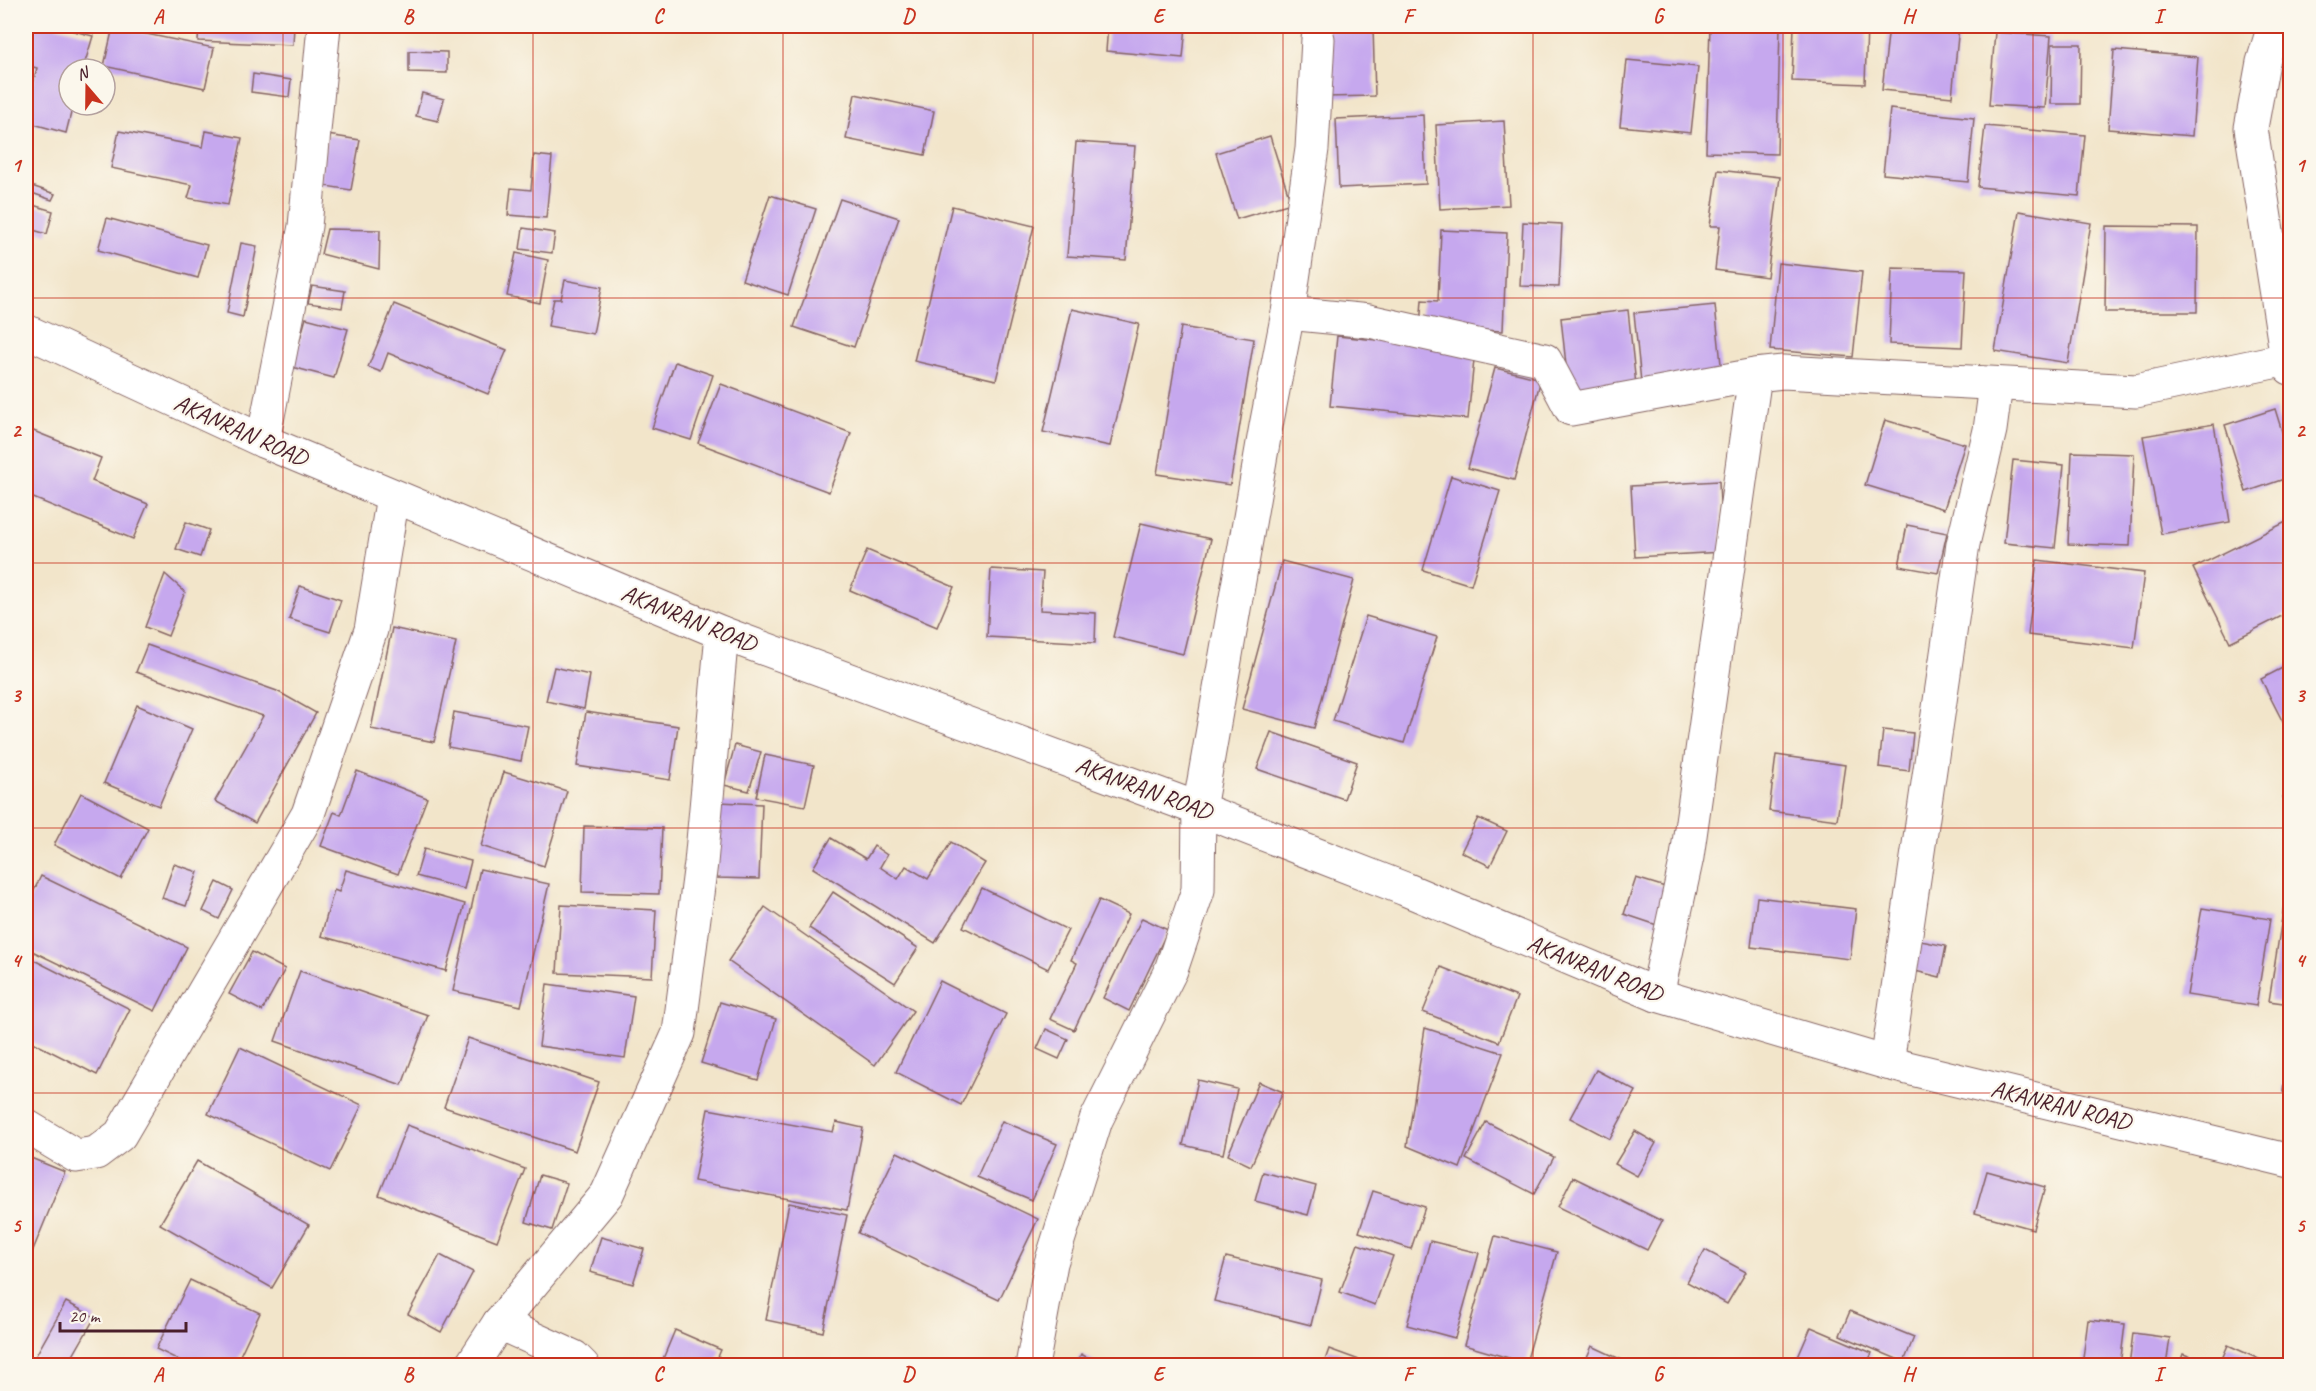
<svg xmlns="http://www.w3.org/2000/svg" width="2316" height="1391" font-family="Caveat,sans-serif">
	<rect width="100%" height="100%" fill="#fbf7ec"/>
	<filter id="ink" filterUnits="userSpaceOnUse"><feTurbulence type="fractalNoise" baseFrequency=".0167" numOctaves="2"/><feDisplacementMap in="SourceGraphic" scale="12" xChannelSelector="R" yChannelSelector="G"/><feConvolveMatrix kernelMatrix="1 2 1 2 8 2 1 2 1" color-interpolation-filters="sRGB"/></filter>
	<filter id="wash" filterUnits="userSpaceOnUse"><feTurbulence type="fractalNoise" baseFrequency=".008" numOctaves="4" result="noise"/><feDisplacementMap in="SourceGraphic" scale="24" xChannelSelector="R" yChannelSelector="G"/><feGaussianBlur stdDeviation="1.35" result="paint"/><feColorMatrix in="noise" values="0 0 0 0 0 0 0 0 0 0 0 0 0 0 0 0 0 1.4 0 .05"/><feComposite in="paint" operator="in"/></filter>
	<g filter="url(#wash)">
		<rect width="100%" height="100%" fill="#f2e5ca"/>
		<g id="blocks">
			<g fill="#c6a8ee">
				<path d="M26 26H55L93 36 83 69H69V105H73L66 133 26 122V110L37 68 26 65Z"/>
				<path d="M199 26H294L293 45 198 41Z"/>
				<path d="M1108 26H1186L1183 58 1106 51Z"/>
				<path d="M1710 26H1780L1777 154 1706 152Z"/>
				<path d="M1794 26H1867L1865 84 1792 81Z"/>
				<path d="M1889 26H1959L1952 97 1882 90Z"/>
				<path d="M113 27 214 48 205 88 104 66Z"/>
				<path d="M1373 27 1375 96 1325 97 1324 28Z"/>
				<path d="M1995 32 2051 36 2045 108 1989 105Z"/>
				<path d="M2052 44H2081L2080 104H2051Z"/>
				<path d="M2114 50 2198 57 2192 136 2108 129Z"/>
				<path d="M409 51 447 52V73L409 72Z"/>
				<path d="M1627 60 1698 67 1691 133 1620 126Z"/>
				<path d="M253 74 291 80 289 97 251 92Z"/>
				<path d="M422 93 444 99 438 121 416 116Z"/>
				<path d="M855 94 934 111 925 155 846 139Z"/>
				<path d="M1890 109 1974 118 1968 182 1883 174Z"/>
				<path d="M1423 115 1426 184 1339 188 1336 119Z"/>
				<path d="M1504 121 1509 205 1440 209 1436 125Z"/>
				<path d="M1985 126 2085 135 2079 196 1978 187Z"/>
				<path d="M119 131 203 147 206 131 242 138 228 205 188 198 192 185 111 168Z"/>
				<path d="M327 135 360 140 351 190 319 185Z"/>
				<path d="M1270 136 1291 203 1237 219 1216 153Z"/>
				<path d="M1076 142 1135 146 1126 260 1067 256Z"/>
				<path d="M534 155 552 157 546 218 508 215 511 188 531 190Z"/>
				<path d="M1718 170 1780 177 1767 277 1715 270 1720 226H1710Z"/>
				<path d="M26 184 55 194 52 200 26 191Z"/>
				<path d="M770 195 816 209 788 295 742 280Z"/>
				<path d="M840 199 899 218 854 347 794 327Z"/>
				<path d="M26 203 53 211 47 234 26 228Z"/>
				<path d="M952 206 1034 226 996 380 914 361Z"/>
				<path d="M2019 211 2091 223 2068 363 1995 351Z"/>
				<path d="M107 218 207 245 198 278 98 250Z"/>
				<path d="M1523 222 1562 224 1559 287 1520 286Z"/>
				<path d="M2106 226 2198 227 2197 312H2105Z"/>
				<path d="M523 228 555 233 552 253 520 249Z"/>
				<path d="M327 229 380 230 379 269 321 254Z"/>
				<path d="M1441 230 1507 233 1503 331 1420 327 1422 300 1438 301Z"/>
				<path d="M241 243 257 246 243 317 227 313Z"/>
				<path d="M516 253 548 260 540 303 507 296Z"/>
				<path d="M1778 263 1862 272 1853 357 1770 350Z"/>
				<path d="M1892 268 1966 270 1962 347 1889 344Z"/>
				<path d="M565 280 602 287 593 334 548 326 554 299H561Z"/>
				<path d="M312 286 345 291 342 308 308 303Z"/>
				<path d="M394 304 507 350 488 394 388 353 381 372 368 367Z"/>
				<path d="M1715 305 1722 374 1641 382 1634 313Z"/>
				<path d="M1072 309 1139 324 1110 446 1043 432Z"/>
				<path d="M1628 310 1636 385 1569 393 1561 318Z"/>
				<path d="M306 318 348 329 334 378 292 367Z"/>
				<path d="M1181 327 1254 339 1230 485 1157 474Z"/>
				<path d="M1337 336 1475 350 1468 419 1330 406Z"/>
				<path d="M675 362 713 375 691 440 652 428Z"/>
				<path d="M1495 368 1541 379 1514 480 1468 468Z"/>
				<path d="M721 384 851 433 829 492 698 443Z"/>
				<path d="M2275 409 2290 457V477L2246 492 2225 425Z"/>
				<path d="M1885 420 1965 444 1944 509 1865 485Z"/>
				<path d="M2214 424 2230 522 2161 534 2143 436Z"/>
				<path d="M31 430 101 458 92 481 148 504 133 539 26 495V443Z"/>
				<path d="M2072 452 2134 454 2130 546 2068 544Z"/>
				<path d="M2013 460 2064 465 2055 548 2004 543Z"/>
				<path d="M1451 476 1500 491 1471 585 1423 570Z"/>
				<path d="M1719 481 1722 552 1635 557 1631 486Z"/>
				<path d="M2290 520V612L2230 642 2193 568Z"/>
				<path d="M186 522 209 530 200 557 176 549Z"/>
				<path d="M1141 523 1211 539 1183 654 1113 637Z"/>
				<path d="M1907 525 1947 533 1938 573 1899 566Z"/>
				<path d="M867 550 954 587 937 627 850 590Z"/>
				<path d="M2037 560 2144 573 2134 648 2028 635Z"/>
				<path d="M1282 561 1354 580 1314 728 1242 709Z"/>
				<path d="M991 569 1043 572 1040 610 1096 613 1095 643 987 637Z"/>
				<path d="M165 574 185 592 168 636 145 627Z"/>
				<path d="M300 586 341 600 330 632 289 619Z"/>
				<path d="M1366 616 1437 637 1404 743 1333 721Z"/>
				<path d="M392 628 456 642 434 742 371 729Z"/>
				<path d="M147 645 277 691 316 713 255 823 215 801 263 716 136 672Z"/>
				<path d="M2290 664V736L2261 679Z"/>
				<path d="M554 667 590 675 584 709 546 701Z"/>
				<path d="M137 705 192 729 159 806 104 783Z"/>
				<path d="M454 712 528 726 521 761 448 747Z"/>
				<path d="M586 712 678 726 670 780 577 766Z"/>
				<path d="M1883 730 1913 733 1909 771 1879 767Z"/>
				<path d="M1271 732 1357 762 1344 799 1257 769Z"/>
				<path d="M735 745 761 752 749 791 724 785Z"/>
				<path d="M765 755 814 765 805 806 756 797Z"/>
				<path d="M1776 755 1845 765 1837 820 1769 811Z"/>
				<path d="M357 771 427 798 398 874 321 846 334 812 341 815Z"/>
				<path d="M504 772 567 791 544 866 481 846Z"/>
				<path d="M81 793 148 828 121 879 54 845Z"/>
				<path d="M2290 794V815L2283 797Z"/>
				<path d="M719 802 762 804 759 879 716 878Z"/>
				<path d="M1478 818 1507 831 1490 866 1461 852Z"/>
				<path d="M584 826 662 828 659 894 582 892Z"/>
				<path d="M831 838 866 859 874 846 887 855 880 867 898 879 906 866 928 879 951 842 985 863 935 943 813 868Z"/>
				<path d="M424 849 471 861 464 889 416 876Z"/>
				<path d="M174 864 198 872 186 906 162 898Z"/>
				<path d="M480 869 549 884 521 1006 453 991Z"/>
				<path d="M346 870 465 904 446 971 321 936 334 890 339 892Z"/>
				<path d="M41 876 187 947 155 1011 26 948V907Z"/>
				<path d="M1636 878 1675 890 1663 927 1624 914Z"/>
				<path d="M217 882 233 890 219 919 203 911Z"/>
				<path d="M982 888 1068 930 1048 969 963 927Z"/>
				<path d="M833 892 918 948 895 983 809 928Z"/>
				<path d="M1757 897 1856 909 1850 959 1751 947Z"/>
				<path d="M1099 900 1129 914 1074 1030 1050 1019 1077 963 1071 960Z"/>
				<path d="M561 905 656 910 652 977 557 973Z"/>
				<path d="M2284 905 2290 906V1004L2269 1001Z"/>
				<path d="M765 907 913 1011 875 1065 728 961Z"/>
				<path d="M2202 908 2270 919 2256 1006 2187 995Z"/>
				<path d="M1142 918 1168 930 1129 1011 1103 998Z"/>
				<path d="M1921 941 1946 946 1940 977 1915 971Z"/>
				<path d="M252 952 285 969 262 1011 229 994Z"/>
				<path d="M26 956 130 1009 97 1075 26 1039Z"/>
				<path d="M1441 967 1517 997 1499 1042 1423 1012Z"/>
				<path d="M300 971 428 1015 402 1085 275 1041Z"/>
				<path d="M940 981 1006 1014 961 1105 896 1072Z"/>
				<path d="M547 984 634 996 625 1058 539 1046Z"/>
				<path d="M720 1002 776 1019 758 1080 701 1063Z"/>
				<path d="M1425 1028 1503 1053 1460 1168 1407 1146Z"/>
				<path d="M1046 1029 1068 1039 1059 1059 1037 1049Z"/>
				<path d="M468 1038 599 1082 575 1151 444 1107Z"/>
				<path d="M240 1047 362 1105 330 1171 208 1114Z"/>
				<path d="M2287 1050H2290V1092H2283Z"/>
				<path d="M1596 1070 1636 1091 1610 1139 1570 1118Z"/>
				<path d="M1198 1080 1237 1089 1223 1154 1183 1145Z"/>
				<path d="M1259 1082 1283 1092 1251 1166 1228 1155Z"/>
				<path d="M708 1109 833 1132 836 1122 863 1128 847 1210 694 1181Z"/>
				<path d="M1002 1121 1057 1144 1032 1200 977 1177Z"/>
				<path d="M1486 1122 1554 1157 1534 1194 1466 1159Z"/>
				<path d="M407 1125 525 1169 497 1241 379 1195Z"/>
				<path d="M1635 1131 1656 1143 1637 1176 1615 1164Z"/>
				<path d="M897 1152 1038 1219 999 1300 858 1233Z"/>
				<path d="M26 1156 65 1172 26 1267Z"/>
				<path d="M197 1161 309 1225 272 1288 160 1224Z"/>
				<path d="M1987 1171 2045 1187 2033 1229 1975 1213Z"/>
				<path d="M1263 1172 1316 1186 1308 1215 1255 1201Z"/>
				<path d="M540 1175 567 1183 552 1230 526 1222Z"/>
				<path d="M1573 1177 1662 1221 1647 1250 1558 1207Z"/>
				<path d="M1373 1191 1425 1207 1411 1249 1359 1232Z"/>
				<path d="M789 1203 847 1215 823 1332 766 1320Z"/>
				<path d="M1495 1236 1557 1252 1526 1363 1464 1345Z"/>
				<path d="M601 1237 644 1249 633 1284 590 1272Z"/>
				<path d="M1430 1241 1479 1253 1455 1338 1407 1325Z"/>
				<path d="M1358 1244 1393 1256 1375 1305 1340 1292Z"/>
				<path d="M1705 1250 1746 1272 1727 1304 1687 1282Z"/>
				<path d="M440 1255 473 1272 441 1332 408 1314Z"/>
				<path d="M1226 1257 1322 1280 1311 1325 1214 1301Z"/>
				<path d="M190 1280 260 1313 235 1366H191L156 1349Z"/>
				<path d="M66 1302 95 1317 67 1366H30Z"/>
				<path d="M1850 1311 1914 1337 1904 1362 1840 1335Z"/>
				<path d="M2088 1320 2125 1324 2120 1366H2082Z"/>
				<path d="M1811 1327 1872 1353 1866 1366H1800L1795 1364Z"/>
				<path d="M675 1330 721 1350 714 1366H660Z"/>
				<path d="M2133 1333 2170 1338 2166 1366H2129Z"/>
				<path d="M2228 1345 2274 1366H2236L2222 1359Z"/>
				<path d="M1592 1346 1635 1366H1583Z"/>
				<path d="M1329 1349 1373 1365V1366H1323Z"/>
				<path d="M1081 1354 1102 1366H1075Z"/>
				<path d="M2183 1354 2215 1365V1366H2179Z"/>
				<path d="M146 1359 159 1366H142Z"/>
			</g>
		</g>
	</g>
	<g filter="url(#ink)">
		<use href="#blocks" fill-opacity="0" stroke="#856463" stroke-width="1.5"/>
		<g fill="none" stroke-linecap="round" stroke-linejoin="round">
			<defs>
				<g id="minor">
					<path d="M2274 26 2263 62 2251 128 2287 359 2290 368"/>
					<path d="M1288 313 1369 321 1545 360 1571 409 1755 375 1783 372 2136 391 2287 359"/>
					<path d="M263 441 305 226 324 26"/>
					<path d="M1657 995 1687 857 1755 375"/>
					<path d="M1887 1063 1963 544 1990 430 1996 385"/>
					<path d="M26 1126 76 1156 96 1153 120 1135 308 814 371 630 393 496"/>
					<path d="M499 1323 574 1357 583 1366"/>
					<path d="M471 1366 499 1323 607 1194 679 1033 701 863 722 633"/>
					<path d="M1032 1366 1051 1263 1096 1120 1171 970 1198 890 1199 809 1266 426 1288 313 1312 149 1318 39"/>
				</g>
				<path id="secondary" d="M26 331 263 441 722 633 1199 809 1405 889 1657 995 1887 1063 2290 1161"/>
			</defs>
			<use href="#minor" stroke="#856463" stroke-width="35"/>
			<use href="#secondary" stroke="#856463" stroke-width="35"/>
			<use href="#minor" stroke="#fff" stroke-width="33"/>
			<use href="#secondary" stroke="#fff" stroke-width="33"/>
		</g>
	</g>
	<path fill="none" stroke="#c8321e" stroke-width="1.5" stroke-opacity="0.55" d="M283 26V1366M533 26V1366M783 26V1366M1033 26V1366M1283 26V1366M1533 26V1366M1783 26V1366M2033 26V1366M26 298H2290M26 563H2290M26 828H2290M26 1093H2290"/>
	<g text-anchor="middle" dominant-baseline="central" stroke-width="4.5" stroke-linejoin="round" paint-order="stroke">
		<g font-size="24" fill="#4a1f2b" stroke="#fbf7ec">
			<text transform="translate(241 430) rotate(24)">AKANRAN ROAD</text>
			<text transform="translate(689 618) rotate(22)">AKANRAN ROAD</text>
			<text transform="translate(1144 788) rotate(20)">AKANRAN ROAD</text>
			<text transform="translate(1595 968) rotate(22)">AKANRAN ROAD</text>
			<text transform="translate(2061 1105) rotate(14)">AKANRAN ROAD</text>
		</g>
	</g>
	<rect width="2316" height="1391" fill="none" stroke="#fbf7ec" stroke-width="66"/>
	<g transform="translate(87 87) rotate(340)"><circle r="28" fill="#fbf7ec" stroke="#b4a19f" stroke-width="1.5"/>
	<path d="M0-4.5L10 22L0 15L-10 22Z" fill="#c8321e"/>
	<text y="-9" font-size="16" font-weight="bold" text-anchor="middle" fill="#4a1f2b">N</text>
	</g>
	<path d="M60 1322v9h126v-9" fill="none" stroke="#4a1f2b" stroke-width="3"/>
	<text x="69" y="1322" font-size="18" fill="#4a1f2b" stroke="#fbf7ec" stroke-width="4.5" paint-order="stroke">20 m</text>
	<rect x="33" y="33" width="2250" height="1325" fill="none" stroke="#c8321e" stroke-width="2"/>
	<g font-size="20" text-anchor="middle" font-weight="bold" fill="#c8321e">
		<text x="158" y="23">A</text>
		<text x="408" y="23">B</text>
		<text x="658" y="23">C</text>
		<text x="908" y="23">D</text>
		<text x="1158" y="23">E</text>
		<text x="1408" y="23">F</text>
		<text x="1658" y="23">G</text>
		<text x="1908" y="23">H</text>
		<text x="2158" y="23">I</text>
		<text x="16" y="172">1</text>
		<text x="2300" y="172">1</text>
		<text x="16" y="437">2</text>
		<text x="2300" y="437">2</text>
		<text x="16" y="702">3</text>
		<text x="2300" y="702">3</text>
		<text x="16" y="967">4</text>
		<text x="2300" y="967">4</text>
		<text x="16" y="1232">5</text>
		<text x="2300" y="1232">5</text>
		<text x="158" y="1381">A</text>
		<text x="408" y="1381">B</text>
		<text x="658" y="1381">C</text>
		<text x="908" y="1381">D</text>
		<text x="1158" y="1381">E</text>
		<text x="1408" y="1381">F</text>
		<text x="1658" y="1381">G</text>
		<text x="1908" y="1381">H</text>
		<text x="2158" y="1381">I</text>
	</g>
</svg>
